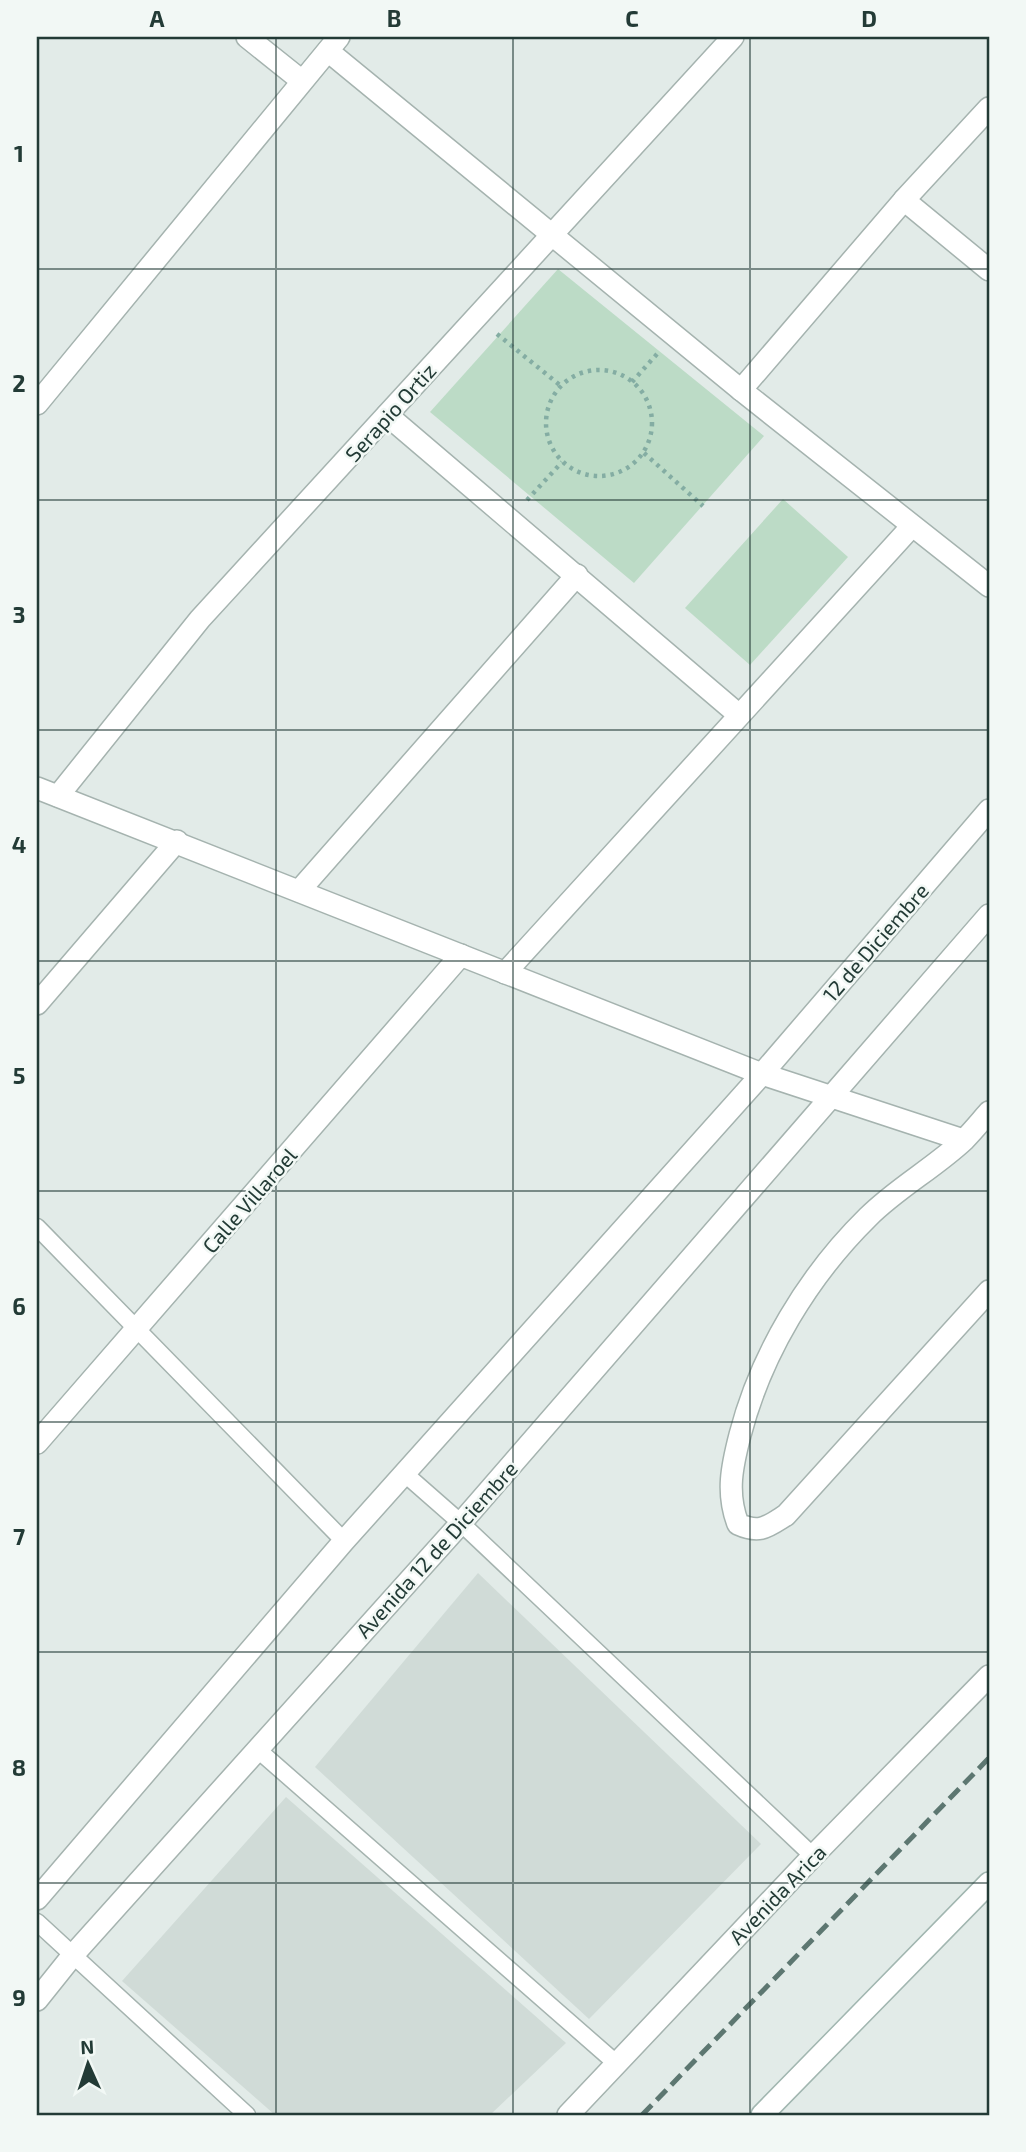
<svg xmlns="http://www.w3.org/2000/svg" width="1026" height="2152" font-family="'Exo 2',sans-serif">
	<rect width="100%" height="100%" fill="#e2ebe8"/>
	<g fill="#d0dbd7">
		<path d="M478 1573 761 1844 589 2019 315 1767Z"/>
		<path d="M286 1797 566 2043 490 2115H275L122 1981Z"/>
	</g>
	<g fill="#bcdbc6">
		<path d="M558 269 764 436 634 583 430 412Z"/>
		<path d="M783 499 848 557 750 665 685 608Z"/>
	</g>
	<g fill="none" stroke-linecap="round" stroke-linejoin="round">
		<defs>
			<g id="lane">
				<path d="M37 1227 344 1541"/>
				<path d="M404 1473 461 1523 813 1856"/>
				<path d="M257 1749 617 2064"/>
				<path d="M37 1922 247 2115"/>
			</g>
			<g id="street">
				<path d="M247 37 302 81"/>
				<path d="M328 51 741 390 989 586"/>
				<path d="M904 200 989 270"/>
				<path d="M741 390 904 200 989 108"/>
				<path d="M37 404 339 37"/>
				<path d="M387 415 739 715"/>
				<path d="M37 788 762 1074 963 1140"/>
				<path d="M58 796 200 619 733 37"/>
				<path d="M299 891 577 575"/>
				<path d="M505 973 912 526"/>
				<path d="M37 1004 177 841"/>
				<path d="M989 1112C981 1121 973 1131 964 1140 934 1168 897 1188 868 1217 808 1276 761 1354 740 1435 732 1466 726 1493 738 1524 760 1534 767 1527 786 1515L989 1291"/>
				<path d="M37 1443 461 955"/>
				<path d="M37 1899 344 1541 762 1074 989 810"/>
				<path d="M37 2000 73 1955 461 1523 989 915"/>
				<path d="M568 2115 813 1856 989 1676"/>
			</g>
			<path id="secondary" d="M762 2115 989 1883"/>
		</defs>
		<use href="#lane" stroke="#a5b3af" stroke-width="19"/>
		<use href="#street" stroke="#a5b3af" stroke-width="24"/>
		<use href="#secondary" stroke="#a1b6b0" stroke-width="24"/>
		<g stroke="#84ada3" stroke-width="4.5" stroke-dasharray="3.5 5" stroke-linecap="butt">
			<path d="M497 334 561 386"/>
			<circle cx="599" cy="423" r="53"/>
			<path d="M632 382 657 354"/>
			<path d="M644 453 703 506"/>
			<path d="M527 500 562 462"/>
		</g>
		<use href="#lane" stroke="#fff" stroke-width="16"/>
		<use href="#street" stroke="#fff" stroke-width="21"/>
		<use href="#secondary" stroke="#fff" stroke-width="21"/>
		<path stroke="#5d7771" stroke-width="5" stroke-dasharray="14 7" stroke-linecap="butt" d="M642 2115 989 1758"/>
	</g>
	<path fill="none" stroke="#233b36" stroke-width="2" stroke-opacity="0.55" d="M276 37V2115M513 37V2115M750 37V2115M37 269H989M37 500H989M37 730H989M37 961H989M37 1191H989M37 1422H989M37 1652H989M37 1883H989"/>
	<g text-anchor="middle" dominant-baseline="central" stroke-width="5" stroke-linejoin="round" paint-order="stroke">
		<g font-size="21" fill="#233b36" stroke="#f2f8f5">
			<text transform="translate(390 412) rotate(-48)">Serapio Ortiz</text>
			<text transform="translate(875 942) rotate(-49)">12 de Diciembre</text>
			<text transform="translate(249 1200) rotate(-49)">Calle Villaroel</text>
			<text transform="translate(436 1549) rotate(-48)">Avenida 12 de Diciembre</text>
			<text transform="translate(777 1894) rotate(-46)">Avenida Arica</text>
		</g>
	</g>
	<rect width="1026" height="2152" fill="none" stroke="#f2f8f5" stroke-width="77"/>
	<g transform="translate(88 2064) rotate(357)" stroke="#f2f8f5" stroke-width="5" paint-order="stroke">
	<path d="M0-5L12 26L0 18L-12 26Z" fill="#233b36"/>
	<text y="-10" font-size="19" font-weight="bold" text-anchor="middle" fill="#233b36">N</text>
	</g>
	<rect x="38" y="38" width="950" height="2076" fill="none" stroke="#233b36" stroke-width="2.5"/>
	<g font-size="23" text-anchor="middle" font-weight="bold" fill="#233b36">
		<text x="157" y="27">A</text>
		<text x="394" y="27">B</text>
		<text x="632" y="27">C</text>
		<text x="869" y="27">D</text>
		<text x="19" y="162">1</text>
		<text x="19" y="392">2</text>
		<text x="19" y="623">3</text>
		<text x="19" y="853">4</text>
		<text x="19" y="1084">5</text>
		<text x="19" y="1315">6</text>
		<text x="19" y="1545">7</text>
		<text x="19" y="1776">8</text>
		<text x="19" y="2006">9</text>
	</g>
</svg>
